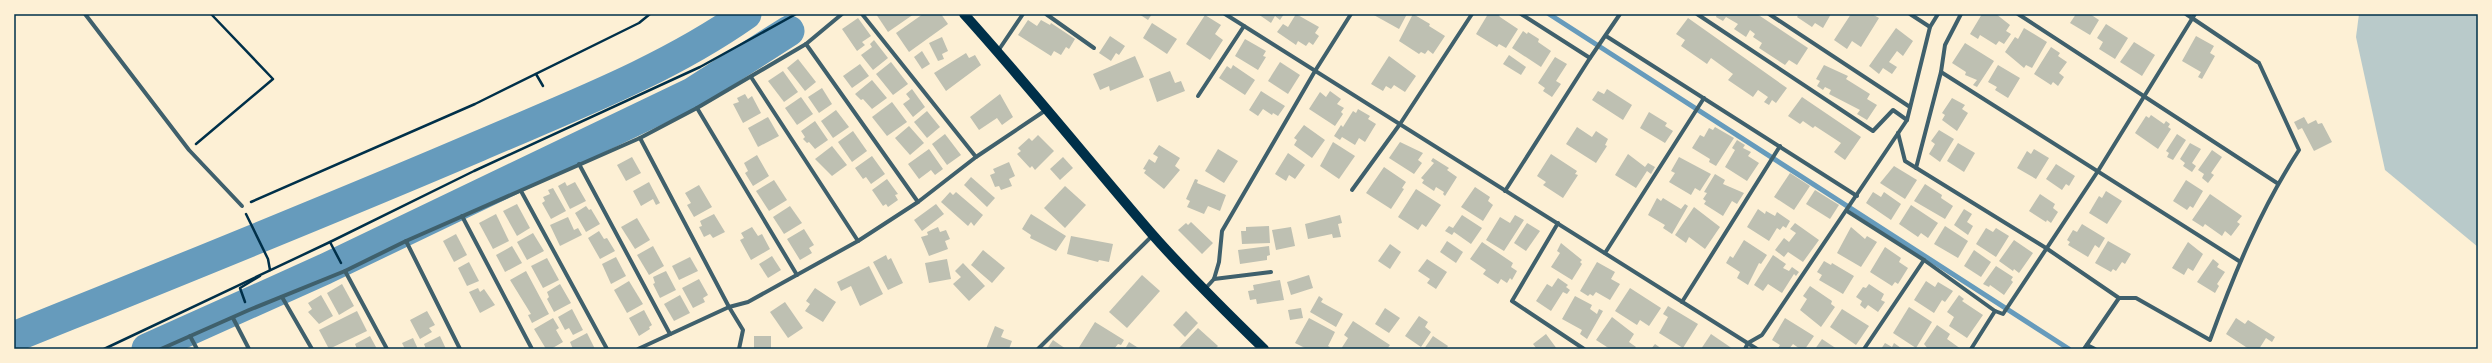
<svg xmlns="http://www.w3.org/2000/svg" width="2492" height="363" font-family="'Asap Condensed',sans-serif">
	<rect width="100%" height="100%" fill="#fdf0d5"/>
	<path fill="#b9caca" d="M2359 14H2478V247L2385 170 2356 37Z"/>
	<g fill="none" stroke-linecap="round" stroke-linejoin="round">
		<path stroke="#669bbc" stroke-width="5" d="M1549 14 2069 349"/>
		<g stroke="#669bbc" stroke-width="31">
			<path d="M14 337C170 274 325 212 479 146 569 107 665 71 746 14"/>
			<path d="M147 349 325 269 692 93 789 31"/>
		</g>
	</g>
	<g fill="#bec0b2">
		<path d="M876 14H914L888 32Z"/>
		<path d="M923 14H941L948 24 909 52 896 33Z"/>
		<path d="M1139 14H1152L1148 20Z"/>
		<path d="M1258 14H1284L1280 20 1275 16 1271 23Z"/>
		<path d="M1296 14 1319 27 1315 33 1319 36 1313 45 1309 42 1306 46 1298 41 1296 45 1277 32 1283 24 1288 27Z"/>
		<path d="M1372 14H1407L1399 29Z"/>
		<path d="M1413 14 1430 24 1429 26 1445 36 1433 54 1428 50 1425 54 1421 52 1419 54 1399 41Z"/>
		<path d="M1488 14H1498L1500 17 1518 29 1506 48 1499 44 1497 47 1476 34Z"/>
		<path d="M1717 14H1757L1808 48 1797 65 1789 60 1785 65 1759 48 1762 43 1753 37 1755 34 1750 30 1746 37 1734 29 1738 24 1726 17 1723 21 1716 17Z"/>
		<path d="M1799 14H1831L1823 28 1815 23 1812 27 1797 17Z"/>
		<path d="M1851 14H1872L1879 18 1861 47 1852 41 1847 49 1834 40Z"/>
		<path d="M1982 14H1996L2010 25 2006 31 2011 34 2004 44 1999 41 1996 45 1980 35 1978 39 1970 34Z"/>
		<path d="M2076 14H2090L2099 20 2090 35 2070 23Z"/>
		<path d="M1205 15 1221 25 1215 34 1223 40 1210 60 1186 44Z"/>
		<path d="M858 18 871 36 862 42 865 45 857 51 842 29Z"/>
		<path d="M1688 18 1787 88 1776 103 1772 100 1769 105 1764 102 1768 97 1758 90 1753 97 1728 80 1733 74 1711 58 1707 64 1681 46 1685 40 1676 34Z"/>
		<path d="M1028 20 1037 26 1041 20 1050 25 1051 23 1075 39 1069 49 1066 47 1061 55 1054 51 1051 56 1018 35Z"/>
		<path d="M1152 23 1177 39 1167 54 1143 38Z"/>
		<path d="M2106 24 2128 38 2115 59 2099 49 2103 42 2097 38Z"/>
		<path d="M1896 28 1913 41 1903 56 1897 51 1889 62 1897 67 1892 74 1883 68 1879 74 1869 66Z"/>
		<path d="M2024 28 2047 42 2032 68 2026 65 2024 68 2005 52 2015 37 2018 39Z"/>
		<path d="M1523 31 1527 34 1528 32 1539 39 1538 42 1551 51 1541 67 1512 48Z"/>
		<path d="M1110 36 1125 46 1119 55 1116 53 1111 61 1099 53Z"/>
		<path d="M2196 36 2214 46 2210 53 2215 56 2202 79 2198 77 2201 72 2182 61Z"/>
		<path d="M942 37 948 51 942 54 944 59 938 61 929 43Z"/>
		<path d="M1245 39 1266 51 1263 56 1266 57 1258 70 1235 56Z"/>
		<path d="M874 40 888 58 873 70 861 55 872 47 870 44Z"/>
		<path d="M2134 42 2155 55 2142 76 2120 62Z"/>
		<path d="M1965 43 1994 61 1977 87 1973 85 1977 80 1965 75 1966 72 1952 63Z"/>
		<path d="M2051 47 2060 53 2058 56 2067 62 2059 73 2064 77 2058 86 2053 82 2051 85 2034 74Z"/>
		<path d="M922 51 930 64 922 69 914 57Z"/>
		<path d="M966 53 969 58 975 55 981 65 946 91 934 73Z"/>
		<path d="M1509 55 1526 67 1521 75 1503 64Z"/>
		<path d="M1135 56 1144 77 1110 91 1109 86 1100 90 1093 74Z"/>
		<path d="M1389 56 1416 76 1405 92 1394 85 1391 89 1386 86 1383 91 1371 84Z"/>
		<path d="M1555 57 1567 64 1556 81 1561 84 1552 97 1543 91 1545 88 1538 83Z"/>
		<path d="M798 59 816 82 805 91 787 68Z"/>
		<path d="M891 62 908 84 893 95 876 74Z"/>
		<path d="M1280 62 1300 75 1288 94 1268 81Z"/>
		<path d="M860 64 869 76 852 88 843 76Z"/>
		<path d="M1233 65 1255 80 1245 95 1219 78 1227 66 1231 69Z"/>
		<path d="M1824 65 1848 76 1846 79 1870 94 1867 99 1877 105 1867 120 1857 114 1860 110 1829 94 1831 90 1825 87 1823 90 1817 86 1820 81 1816 79Z"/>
		<path d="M1998 65 2020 78 2008 98 1995 90 1997 87 1988 82Z"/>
		<path d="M783 71 798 92 784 102 768 81Z"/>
		<path d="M1170 71 1175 83 1181 81 1185 91 1157 102 1149 79Z"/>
		<path d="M872 80 887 98 872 109 863 99 861 100 855 94Z"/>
		<path d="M822 88 832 104 819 113 808 97Z"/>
		<path d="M912 89 925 107 913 117 903 104 910 99 906 94Z"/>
		<path d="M1607 89 1632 105 1623 120 1592 100 1598 91 1604 94Z"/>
		<path d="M1261 91 1285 106 1278 116 1273 113 1272 115 1263 109 1258 116 1249 110Z"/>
		<path d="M1330 91 1341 99 1337 104 1344 108 1341 112 1343 114 1335 126 1309 109 1320 92 1326 97Z"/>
		<path d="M745 94 748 99 752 96 761 113 743 123 733 104 739 102 737 98Z"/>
		<path d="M1000 94 1013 117 1002 125 997 118 979 130 970 117Z"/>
		<path d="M801 97 813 114 797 125 785 108Z"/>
		<path d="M1802 97 1861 137 1845 160 1834 152 1841 143 1815 126 1813 128 1803 121 1800 124 1788 116Z"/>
		<path d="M1952 98 1965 105 1962 109 1968 113 1957 131 1942 120 1945 115 1942 113Z"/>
		<path d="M892 102 907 122 887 136 872 117Z"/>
		<path d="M1358 109 1370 116 1368 119 1376 124 1365 142 1359 138 1355 145 1342 137 1340 140 1334 136 1341 125 1343 127 1353 111 1356 113Z"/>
		<path d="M836 110 849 127 833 138 821 121Z"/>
		<path d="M927 111 940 127 927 138 914 122Z"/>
		<path d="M1649 112 1667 123 1665 126 1673 131 1665 143 1640 128Z"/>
		<path d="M2151 115 2164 124 2166 121 2170 124 2168 127 2171 129 2158 149 2135 133 2146 116 2149 118Z"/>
		<path d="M768 117 779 136 758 147 748 128Z"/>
		<path d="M2304 117 2308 124 2316 120 2318 124 2322 123 2332 142 2314 151 2302 128 2298 130 2294 122Z"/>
		<path d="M815 121 828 140 815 149 809 142 807 143 803 139 805 137 801 131Z"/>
		<path d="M1304 125 1325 140 1312 158 1294 145 1297 140 1294 138Z"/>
		<path d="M909 126 924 143 910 155 895 138Z"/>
		<path d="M1577 127 1592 137 1596 131 1608 139 1605 145 1607 146 1596 163 1566 144Z"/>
		<path d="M1715 127 1734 138 1716 166 1709 162 1710 159 1692 148 1700 135 1704 137 1709 128 1713 130Z"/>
		<path d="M1939 130 1954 139 1940 162 1929 154 1935 144 1931 141Z"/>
		<path d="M853 131 867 151 852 162 838 142Z"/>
		<path d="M945 134 961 155 947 165 932 144Z"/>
		<path d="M2177 134 2186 140 2173 160 2167 157 2169 153 2166 151Z"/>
		<path d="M1038 135 1054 151 1035 170 1032 166 1030 168 1017 154 1021 151 1018 148 1029 138 1032 141Z"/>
		<path d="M1737 140 1745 145 1743 148 1751 152 1748 156 1759 163 1747 181 1725 167 1735 150 1732 148Z"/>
		<path d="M1333 142 1355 156 1339 179 1320 166Z"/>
		<path d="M1400 142 1423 153 1418 160 1422 163 1414 174 1389 158Z"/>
		<path d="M1958 143 1975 153 1964 172 1947 161Z"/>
		<path d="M2190 143 2201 149 2192 163 2196 166 2192 172 2183 166 2185 163 2180 159Z"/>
		<path d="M1159 145 1180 158 1175 166 1180 170 1164 189 1144 173 1146 170 1143 169 1149 159 1155 163 1158 157 1153 154Z"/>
		<path d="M832 146 847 165 832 176 815 159Z"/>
		<path d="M929 149 943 169 935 175 931 170 919 179 908 164Z"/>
		<path d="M1218 149 1238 161 1224 183 1205 171Z"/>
		<path d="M2034 149 2049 158 2036 179 2017 168 2027 151 2031 154Z"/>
		<path d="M2212 150 2222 157 2211 173 2214 175 2208 183 2202 178 2204 174 2198 170Z"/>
		<path d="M1288 153 1305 165 1295 179 1289 175 1286 181 1275 174Z"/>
		<path d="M1551 154 1577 171 1575 174 1578 175 1563 198 1543 185 1546 182 1537 176Z"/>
		<path d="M1628 154 1645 167 1648 163 1655 167 1651 174 1647 171 1636 188 1615 175Z"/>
		<path d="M757 155 769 176 753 186 745 173 748 171 744 163Z"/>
		<path d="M872 156 885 174 871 184 866 177 863 179 855 168Z"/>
		<path d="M632 157 641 173 626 181 617 165Z"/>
		<path d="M1063 157 1073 168 1060 180 1050 169Z"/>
		<path d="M1679 157 1711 174 1700 191 1695 188 1691 195 1669 182 1675 173 1671 171Z"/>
		<path d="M1433 158 1449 168 1447 170 1457 177 1445 196 1443 194 1444 192 1436 187 1434 191 1422 183 1424 180 1421 178 1434 163 1431 161Z"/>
		<path d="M1009 162 1015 176 1009 179 1012 186 1001 190 999 186 995 187 990 175 995 173 993 169Z"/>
		<path d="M2056 164 2075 176 2069 186 2066 184 2062 190 2046 179Z"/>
		<path d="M1894 166 1917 180 1905 199 1880 183Z"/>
		<path d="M1384 167 1406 182 1402 188 1404 189 1391 209 1366 193Z"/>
		<path d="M1790 173 1810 186 1794 210 1774 197Z"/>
		<path d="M1715 174 1725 180 1723 184 1744 193 1737 204 1732 201 1723 216 1704 204 1706 201 1703 199 1707 193 1704 192Z"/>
		<path d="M971 177 995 198 987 207 964 185Z"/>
		<path d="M887 179 898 194 895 195 898 200 888 207 886 204 883 206 872 190Z"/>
		<path d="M1195 179 1198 180 1197 183 1226 195 1220 211 1208 206 1204 214 1187 207 1190 201 1186 199Z"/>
		<path d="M774 180 787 200 769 211 756 191Z"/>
		<path d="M2186 180 2203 191 2193 208 2190 206 2187 210 2173 201Z"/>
		<path d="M565 182 567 186 575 182 586 201 570 209 558 186Z"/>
		<path d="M649 182 660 203 656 205 653 199 641 206 633 191Z"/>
		<path d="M1925 184 1942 195 1941 198 1953 206 1945 219 1914 201Z"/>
		<path d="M699 185 712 207 694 217 687 205 691 203 685 193Z"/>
		<path d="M1065 186 1086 205 1065 228 1044 208Z"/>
		<path d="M1475 187 1490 197 1488 201 1493 205 1483 221 1461 207Z"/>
		<path d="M553 188 566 211 551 219 542 203 545 201 543 197 550 194 548 190Z"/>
		<path d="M1416 189 1441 205 1426 227 1422 224 1418 230 1398 217Z"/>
		<path d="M1815 190 1839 205 1830 219 1806 204Z"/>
		<path d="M2106 191 2122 201 2107 224 2089 213 2099 196 2102 198Z"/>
		<path d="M950 192 953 195 956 192 983 215 974 226 971 222 968 226 941 202Z"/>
		<path d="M1873 192 1881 197 1884 192 1901 204 1891 220 1866 203Z"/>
		<path d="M2040 194 2055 204 2053 208 2058 212 2051 223 2047 220 2046 222 2029 211Z"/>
		<path d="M2210 194 2242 216 2237 222 2240 224 2231 236 2225 231 2222 236 2205 224 2203 227 2192 220Z"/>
		<path d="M1657 198 1661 201 1663 198 1681 209 1685 204 1688 206 1672 234 1663 228 1665 225 1648 215Z"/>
		<path d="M517 204 530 228 517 236 503 211Z"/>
		<path d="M936 204 944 214 922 231 914 220Z"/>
		<path d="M1911 205 1938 223 1928 238 1921 233 1918 237 1899 224Z"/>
		<path d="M586 206 589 210 591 209 600 224 586 232 575 213Z"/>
		<path d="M790 206 802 223 784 234 773 217Z"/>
		<path d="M1694 207 1720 227 1705 249 1689 237 1686 243 1675 235Z"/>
		<path d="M1758 209 1765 214 1766 211 1775 216 1777 212 1790 221 1786 228 1783 226 1780 230 1777 228 1769 241 1747 227Z"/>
		<path d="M1964 209 1972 214 1967 222 1973 226 1968 235 1954 225Z"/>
		<path d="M496 214 509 241 493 249 479 223Z"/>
		<path d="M714 214 725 232 713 238 710 234 704 237 699 227 702 226 700 221Z"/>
		<path d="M1031 214 1066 236 1056 251 1030 238 1031 235 1022 229Z"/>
		<path d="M1340 215 1342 223 1338 224 1341 237 1333 238 1332 234 1308 239 1305 224Z"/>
		<path d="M1462 215 1482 228 1471 244 1454 232 1452 235 1445 231 1449 226 1453 228Z"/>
		<path d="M1515 215 1524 220 1504 251 1486 240 1500 217 1510 223Z"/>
		<path d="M568 217 574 230 578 228 582 235 560 246 550 225Z"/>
		<path d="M637 218 650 240 635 249 621 227Z"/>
		<path d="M1191 222 1213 243 1202 254 1178 230 1186 223 1188 225Z"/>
		<path d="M1527 223 1540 231 1526 251 1514 243Z"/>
		<path d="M1795 223 1819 240 1803 262 1788 252 1784 257 1775 250 1784 238 1789 242 1796 233 1790 229Z"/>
		<path d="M2082 224 2105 238 2099 248 2095 245 2088 257 2068 245 2070 242 2067 240 2073 230 2077 232Z"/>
		<path d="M1269 226 1270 243 1242 244 1241 231H1246V227Z"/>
		<path d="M1945 226 1968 241 1958 258 1934 244Z"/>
		<path d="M752 227 758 236 762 234 770 249 751 260 740 240 744 238 741 233Z"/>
		<path d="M938 227 940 232 946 230 950 239 945 241 948 249 929 256 921 237 928 235 927 232Z"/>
		<path d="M1291 227 1295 246 1276 250 1272 230Z"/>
		<path d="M1851 227 1865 239 1867 236 1877 242 1861 267 1837 253Z"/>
		<path d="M1986 228 1993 232 1996 228 2009 236 1996 257 1976 244Z"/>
		<path d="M804 229 814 245 809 248 812 253 800 260 787 239Z"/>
		<path d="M599 231 604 239 607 238 615 251 600 259 588 238Z"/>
		<path d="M533 233 544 251 527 260 517 242Z"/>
		<path d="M456 234 467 255 454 262 443 241Z"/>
		<path d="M1071 236 1113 244 1109 262 1099 260 1098 262 1067 254Z"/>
		<path d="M1744 240 1767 255 1761 264 1759 263 1748 285 1737 278 1740 272 1726 263 1730 256 1733 258Z"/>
		<path d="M2014 240 2033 253 2019 273 2014 269 2013 271 1999 261Z"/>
		<path d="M1447 241 1463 252 1456 263 1440 252Z"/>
		<path d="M2108 241 2131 254 2125 264 2122 262 2116 271 2113 269 2111 272 2095 263Z"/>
		<path d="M1482 242 1513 263 1511 267 1517 271 1512 280 1510 278 1507 283 1501 279 1498 284 1483 274 1486 270 1470 259Z"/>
		<path d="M2188 242 2203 254 2193 271 2188 268 2184 275 2172 268Z"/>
		<path d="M1561 243 1582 260 1580 262 1582 264 1572 280 1551 267 1560 253 1557 251Z"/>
		<path d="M1390 244 1401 252 1390 269 1378 261Z"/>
		<path d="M512 246 522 263 505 272 496 255Z"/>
		<path d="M653 246 664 266 649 275 637 255Z"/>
		<path d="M1269 246 1270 255 1267 256V260L1240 264 1238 250Z"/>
		<path d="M1885 247 1901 258 1899 262 1908 268 1898 284 1895 282 1892 286 1870 272Z"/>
		<path d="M983 250 1005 268 992 283 971 265Z"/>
		<path d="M1974 250 1991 262 1981 277 1964 266Z"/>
		<path d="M886 255 888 260 891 258 903 283 888 290 873 262Z"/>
		<path d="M1773 255 1786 264 1783 268 1789 271 1792 267 1799 272 1796 276 1794 274 1782 293 1768 284 1763 291 1754 285Z"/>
		<path d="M772 256 781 270 768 278 759 264Z"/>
		<path d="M616 257 626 276 611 284 602 264Z"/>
		<path d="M690 257 698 271 679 280 672 266Z"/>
		<path d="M547 258 559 280 543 288 531 266Z"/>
		<path d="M947 259 951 279 929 283 925 263Z"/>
		<path d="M1427 259 1447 272 1436 289 1427 283 1430 279 1418 271Z"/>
		<path d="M2213 259 2219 264 2217 267 2225 272 2217 284 2219 286 2215 293 2197 282Z"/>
		<path d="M1824 261 1831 265 1832 263 1854 276 1843 294 1819 280 1822 275 1817 272Z"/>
		<path d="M469 262 479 281 467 286 458 268Z"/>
		<path d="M1597 262 1615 272 1611 279 1620 284 1610 300 1596 292 1593 296 1590 294 1588 296 1580 291Z"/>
		<path d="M963 263 985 286 969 301 953 284 961 277 955 271Z"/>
		<path d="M869 266 883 294 860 306 851 286 841 291 837 282Z"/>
		<path d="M1996 266 2013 277 2011 280 2013 282 2004 295 1990 285 1989 287 1983 284Z"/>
		<path d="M526 271 549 314 532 323 528 315 531 314 510 280Z"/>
		<path d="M666 271 676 290 660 298 653 284 655 283 653 277Z"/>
		<path d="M1142 275 1160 291 1127 328 1109 312Z"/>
		<path d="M1309 275 1313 288 1291 295 1287 282Z"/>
		<path d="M1558 278 1568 285 1566 287 1570 290 1567 294 1563 292 1551 311 1536 301 1547 284 1552 287Z"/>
		<path d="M699 279 708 295 703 298 705 302 693 308 682 288Z"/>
		<path d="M1280 280 1284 300 1257 304 1256 299 1250 300 1248 291 1254 290 1253 285Z"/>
		<path d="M629 281 643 304 627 313 614 290Z"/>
		<path d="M1926 281 1935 287 1938 282 1953 291 1945 302 1942 300 1934 313 1914 300Z"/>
		<path d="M342 284 354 306 339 315 327 293Z"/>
		<path d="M560 284 571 303 554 312 547 299 549 297 547 292Z"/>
		<path d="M1869 284 1884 294 1881 300 1885 302 1878 312 1868 305 1865 309 1860 305 1862 301 1856 297 1863 287 1866 288Z"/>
		<path d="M1810 286 1832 301 1831 304 1835 307 1821 327 1800 310 1807 299 1803 296Z"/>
		<path d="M478 288 480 292 484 289 495 305 480 313 469 292Z"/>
		<path d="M815 288 836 302 823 322 805 311 810 304 806 301Z"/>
		<path d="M1630 288 1661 308 1649 326 1640 320 1637 325 1615 311Z"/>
		<path d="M321 295 333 316 319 324 308 312 312 309 308 303Z"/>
		<path d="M680 295 690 313 674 321 664 304Z"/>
		<path d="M1959 295 1964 299 1962 301 1983 315 1967 338 1949 326 1954 317 1947 312Z"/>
		<path d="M1319 296 1323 299 1321 302 1343 314 1336 327 1310 312Z"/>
		<path d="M1575 296 1592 305 1590 309 1597 314 1599 309 1603 311 1587 339 1580 334 1582 330 1562 319Z"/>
		<path d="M785 302 803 328 788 338 770 312Z"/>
		<path d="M1668 306 1698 324 1683 348 1659 333 1668 317 1663 314Z"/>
		<path d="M1909 307 1932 322 1916 348 1893 333Z"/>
		<path d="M1301 308 1303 318 1290 320 1288 310Z"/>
		<path d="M1385 308 1400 318 1389 333 1375 324Z"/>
		<path d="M572 309 583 330 573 335 569 328 565 330 558 317Z"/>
		<path d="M1842 309 1869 326 1856 345 1830 327Z"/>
		<path d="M644 310 652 325 649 327 650 329 639 336 629 318Z"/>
		<path d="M357 311 367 331 329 349 319 330Z"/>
		<path d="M427 311 435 325 429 328 432 332 420 339 410 320Z"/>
		<path d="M1186 311 1198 323 1185 337 1173 325Z"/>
		<path d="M1419 316 1428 322 1425 327 1431 332 1421 347 1405 336Z"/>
		<path d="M1612 317 1634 334 1629 342 1636 347 1635 349H1610L1596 340Z"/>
		<path d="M553 318 559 328 556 330 563 342 551 349H546L534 329Z"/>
		<path d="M1309 318 1335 332 1328 346 1330 347 1329 349H1307L1295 343Z"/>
		<path d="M1785 318 1814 336 1805 349H1800L1793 344 1789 349H1780L1778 348 1780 345 1772 340Z"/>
		<path d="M2236 318 2245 324 2248 320 2275 337 2272 342 2266 338 2259 349H2249L2226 334Z"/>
		<path d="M1353 321 1390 345 1387 349H1341L1348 338 1344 335Z"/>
		<path d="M1095 322 1124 340 1121 345 1118 344 1114 349H1078Z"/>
		<path d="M1937 325 1950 334 1947 339 1961 349H1928L1924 344Z"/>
		<path d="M995 326 1004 330 1001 337 1012 341 1009 349H986Z"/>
		<path d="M1198 328 1218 346 1215 349H1178Z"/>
		<path d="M587 333 595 349H573L570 342Z"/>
		<path d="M1546 334 1557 349H1535L1536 348 1533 344Z"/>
		<path d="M1711 334 1733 349H1701Z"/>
		<path d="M370 336 377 349H357L355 344Z"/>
		<path d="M440 336 446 349H426L424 344Z"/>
		<rect x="754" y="336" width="17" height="13"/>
		<path d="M1433 336 1448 346 1446 349H1424Z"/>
		<path d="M413 338 418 349H405L402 343Z"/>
		<path d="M1822 339 1837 349H1815Z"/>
		<path d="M1053 340 1066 349H1047Z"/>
		<path d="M1129 342 1140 349H1125Z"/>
		<path d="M1885 343 1892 347 1894 343 1901 348 1881 349Z"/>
		<path d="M1655 344 1662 349H1651Z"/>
	</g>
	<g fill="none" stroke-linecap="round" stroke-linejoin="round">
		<g stroke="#003049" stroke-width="2.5">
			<path d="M536 74 543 86"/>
			<path d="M196 144 273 79 211 14"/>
			<path d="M251 202 475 104 639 23 650 14"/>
			<path d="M246 214 268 259 270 270"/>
			<path d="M330 242 341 263"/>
			<path d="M245 302 240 288 260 276"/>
			<path d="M104 349 330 242 474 171 700 67 796 14"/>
		</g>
		<g stroke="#3f606c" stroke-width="4">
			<path d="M85 14 189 150 242 206"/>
			<path d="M862 14 976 157"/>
			<path d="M1046 14 1094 48"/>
			<path d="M1225 14 1757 349"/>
			<path d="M1521 14 1590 58"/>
			<path d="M1697 14 1873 131 1893 110 1907 120"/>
			<path d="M1769 14 1910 107"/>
			<path d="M1910 14 1930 27"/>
			<path d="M2018 14 2277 183"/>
			<path d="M1606 36 1857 196"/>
			<path d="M806 44 918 202"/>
			<path d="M998 51 1023 14"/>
			<path d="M1941 72 2239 261"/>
			<path d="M751 77 858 241"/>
			<path d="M1198 96 1244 26"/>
			<path d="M697 108 797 275"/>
			<path d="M1898 133 1905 161 2046 248 2119 298H2136L2210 340C2234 274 2260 210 2299 150L2259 63 2186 14"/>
			<path d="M640 138 729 307 743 330 739 349"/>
			<path d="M579 164 670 334"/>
			<path d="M1916 168 1941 72 1945 45 1961 14"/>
			<path d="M1352 190 1400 124 1472 14"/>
			<path d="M521 191 607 349"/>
			<path d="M1505 191 1590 58 1620 14"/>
			<path d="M1847 211 1924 260"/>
			<path d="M462 216 532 349"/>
			<path d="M1558 223 1512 301 1584 349"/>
			<path d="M406 241 460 349"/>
			<path d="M1605 253 1704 98"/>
			<path d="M345 271 387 349"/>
			<path d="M1214 279 1271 272"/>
			<path d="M1204 290 1214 279 1219 262 1222 231 1315 71 1351 14"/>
			<path d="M282 297 312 349"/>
			<path d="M1682 302 1780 146"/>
			<path d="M233 318 249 349"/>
			<path d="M190 336 197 349"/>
			<path d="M2087 345 2095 349"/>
			<path d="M161 349 249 310 345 271 406 241 640 138 697 108 806 44 842 14"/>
			<path d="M638 349 729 307 748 302 858 241 918 202 976 157 1046 110"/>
			<path d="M1038 349 1153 235"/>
			<path d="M1745 349 1748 343 1762 335 1907 120 1930 27 1938 14"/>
			<path d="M1864 349 1924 260 1995 311 2003 314 2098 171 2195 14"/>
			<path d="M1971 349 1995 311"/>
			<path d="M2084 349 2119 298"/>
		</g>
		<path stroke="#003049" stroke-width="10" d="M964 14C1029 86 1089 161 1152 234 1187 274 1226 312 1264 349"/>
	</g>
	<rect width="2492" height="363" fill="none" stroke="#fdf0d5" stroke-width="30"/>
	<rect x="15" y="15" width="2462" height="333" fill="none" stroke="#003049" stroke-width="1.5"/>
</svg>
